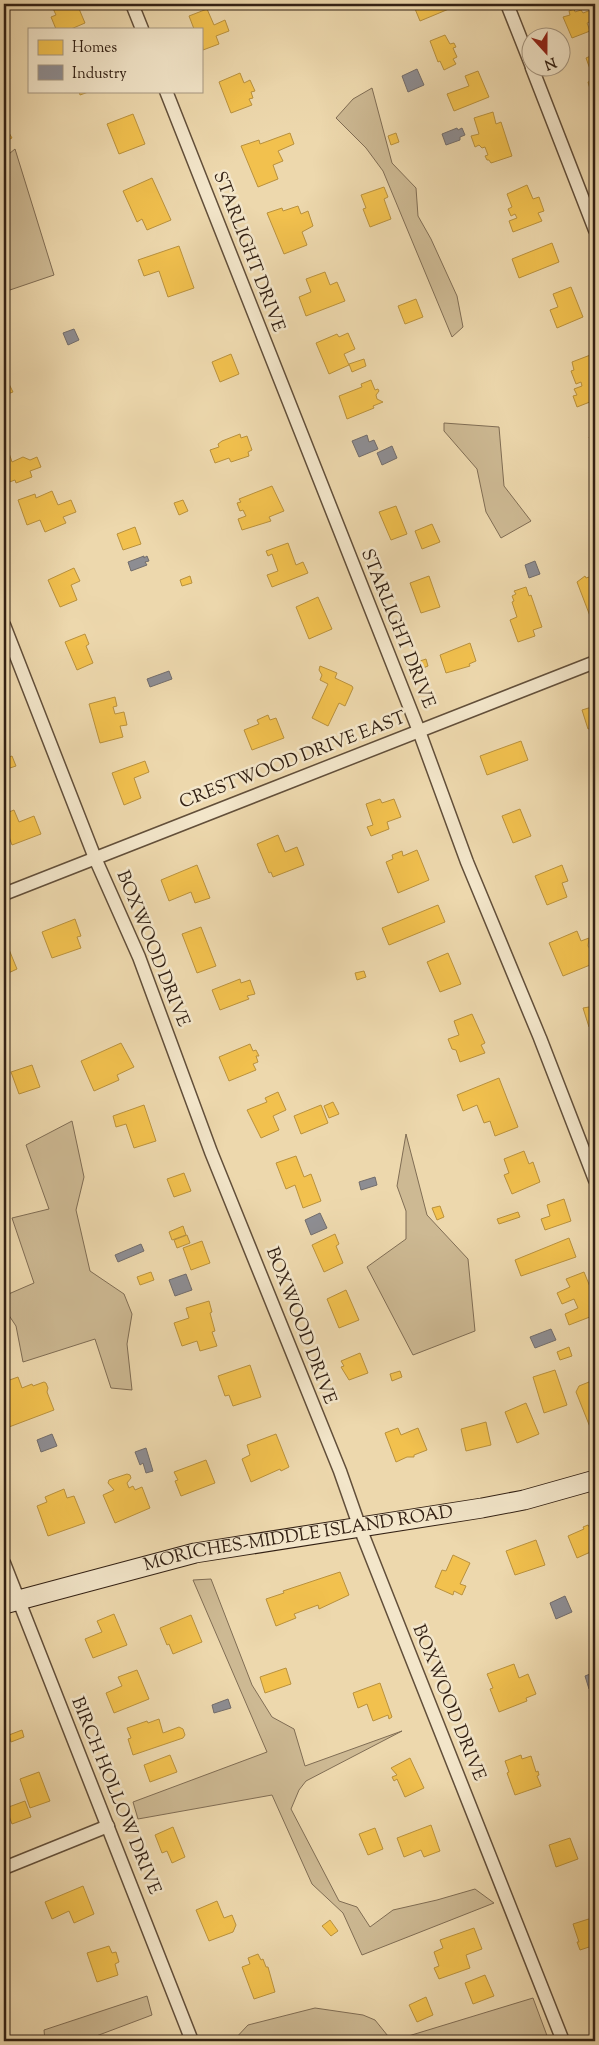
<svg xmlns="http://www.w3.org/2000/svg" width="599" height="2045" font-family="'Sorts Mill Goudy',serif">
	<rect width="100%" height="100%" fill="#edd8ad"/>
	<filter id="stains"><feTurbulence type="fractalNoise" baseFrequency=".004" numOctaves="4"/><feColorMatrix values="0 0 0 0 .2 0 0 0 0 .09 0 0 0 0 .02 0 0 0 .5 -.17"/></filter>
	<radialGradient id="worn" r=".72"><stop offset=".6" stop-color="#630" stop-opacity="0"/><stop offset="1" stop-color="#630" stop-opacity=".3"/></radialGradient>
	<g fill="#cdb993" stroke="#806d54">
		<path d="M372 88 392 163 416 188 418 216 431 239 457 296 463 327 452 337 383 171 366 148 336 118 353 99Z"/>
		<path d="M15 149 54 275 4 292V158Z"/>
		<path d="M444 423 499 427 504 486 531 521 501 538 486 512 477 469 444 431Z"/>
		<path d="M72 1121 84 1177 76 1210 90 1271 124 1294 132 1314 127 1344 132 1390 111 1388 95 1339 23 1362 16 1326 4 1308V1296L34 1283 12 1218 49 1209 26 1145Z"/>
		<path d="M406 1134 427 1215 468 1259 475 1331 413 1355 367 1267 406 1239V1211L397 1186Z"/>
		<path d="M211 1579 252 1685 272 1717 294 1729 305 1766 402 1731 306 1781 299 1790 291 1809 339 1901 357 1907 370 1927 393 1910 437 1900 475 1889 494 1903 362 1955 343 1913 312 1884 272 1795 138 1819 133 1802 267 1752 193 1580Z"/>
		<path d="M147 1996 152 2015 83 2041H45L44 2030Z"/>
		<path d="M533 1998 549 2041H233L248 2025 315 2008 363 2015 375 2020 392 2041Z"/>
	</g>
	<g fill="#f2c14e" stroke="#b9913d">
		<path d="M51 4H77L85 23 71 29H56L51 17 56 15Z"/>
		<path d="M413 4H455L456 6 420 21Z"/>
		<path d="M207 9 214 25 225 20 229 31 216 36 219 44 203 50 201 29H194L189 16Z"/>
		<path d="M574 9 575 12 581 10 583 13 591 10 595 20 587 23 590 31 572 38 563 17 570 15 569 11Z"/>
		<path d="M445 35 450 44 454 43 456 47 453 48 457 57 453 59 456 64 444 70 440 61 438 62 430 41Z"/>
		<path d="M595 54V87L590 89 588 82 594 80 586 58Z"/>
		<path d="M478 71 489 97 454 111 447 94 469 86 465 76Z"/>
		<path d="M240 73 244 83 250 80 255 91 251 92 253 98 249 99 252 105 231 113 219 82Z"/>
		<path d="M79 91H91L80 95Z"/>
		<path d="M493 112 496 124 501 122 512 156 491 163 489 160H487L485 156 488 155 485 147 482 148 479 145 475 147 471 136 479 134 474 118Z"/>
		<path d="M133 114 145 144 119 154 107 124Z"/>
		<path d="M8 131 12 138 4 142V132Z"/>
		<path d="M290 133 294 144 278 151 283 161 273 165 278 179 258 187 241 146 259 140 260 144Z"/>
		<path d="M396 133 399 142 391 145 388 136Z"/>
		<path d="M152 178 171 220 147 230 142 219 137 222 123 191Z"/>
		<path d="M527 185 533 199 539 197 544 211 538 213 542 221 513 232 509 221 517 218 515 214 511 216 508 209 512 207 507 194Z"/>
		<path d="M384 187 388 197 384 199 391 219 370 227 363 209 366 208 361 195Z"/>
		<path d="M298 206 301 214 308 211 313 226 302 232 307 245 284 254 267 213 282 208 283 211Z"/>
		<path d="M552 243 559 262 519 278 512 259Z"/>
		<path d="M179 246 194 288 168 297 159 271 144 276 138 260Z"/>
		<path d="M325 272 330 285 337 282 345 301 306 316 299 297 311 292 306 279Z"/>
		<path d="M571 287 583 317 557 328 550 310 558 307 553 294Z"/>
		<path d="M416 299 423 317 405 324 398 306Z"/>
		<path d="M348 333 355 349 344 354 349 365 329 374 316 343 337 334 339 337Z"/>
		<path d="M231 354 239 374 220 382 212 362Z"/>
		<path d="M593 354 595 359V400L577 407 573 396 577 395 574 389 582 386 581 382 576 384 571 371 574 370 572 362Z"/>
		<path d="M364 359 366 366 352 372 349 364Z"/>
		<path d="M371 380 375 390 378 389 379 391 376 395 377 399 383 402 373 406 374 408 347 419 339 396 362 387 361 384Z"/>
		<path d="M9 384 13 392 5 395 8 403 4 405V386Z"/>
		<path d="M240 434 241 438 247 436 252 450 248 452 249 456 231 462 229 458 215 463 210 450 219 447 218 444 222 441Z"/>
		<path d="M595 434V454L589 437Z"/>
		<path d="M5 441 12 462 23 457 30 460 37 457 41 467 30 471 32 477 16 483 15 480 4 484Z"/>
		<path d="M272 486 284 511 269 517 271 521 242 530 238 519 246 516 243 510 240 511 237 503 241 502 239 499Z"/>
		<path d="M52 491 58 505 71 500 76 512 63 517 66 523 45 532 40 520 27 525 18 500 35 494 36 498Z"/>
		<path d="M183 500 188 511 179 515 174 503Z"/>
		<path d="M396 506 407 534 391 540 379 512Z"/>
		<path d="M432 524 440 542 422 549 415 531Z"/>
		<path d="M135 527 141 544 123 550 117 534Z"/>
		<path d="M288 543 296 565 303 562 308 573 272 587 267 575 278 571 272 554 268 556 266 551Z"/>
		<path d="M74 568 80 581 71 585 77 600 60 607 48 580Z"/>
		<path d="M594 573 595 614 590 616 577 582 585 576 586 578 592 576Z"/>
		<path d="M190 576 192 583 182 586 180 580Z"/>
		<path d="M429 576 440 607 421 613 410 583Z"/>
		<path d="M526 587 529 596 531 595 542 627 533 630 535 636 518 642 510 620 517 617 512 602 514 601 512 596 516 594 514 591Z"/>
		<path d="M318 597 332 629 309 639 296 607Z"/>
		<path d="M85 634 89 644 86 646 93 663 77 670 65 642Z"/>
		<path d="M470 643 476 661 469 664 470 666 446 673 440 655Z"/>
		<path d="M426 659 428 666 416 671 414 663Z"/>
		<path d="M320 666 337 673 335 678 352 686 353 688 345 706 339 703 328 726 312 718 328 684 320 680 322 675 319 670Z"/>
		<path d="M115 697 117 706 113 707 115 714 124 712 127 725 120 726 123 737 100 743 89 704Z"/>
		<path d="M595 706V727L588 729 582 710Z"/>
		<path d="M268 715 270 720 276 718 284 738 252 750 244 730 259 724 257 720Z"/>
		<path d="M521 741 528 760 487 775 480 756Z"/>
		<path d="M4 750 7 758 12 756 16 766 4 770Z"/>
		<path d="M145 761 149 772 134 778 141 798 124 805 112 773Z"/>
		<path d="M380 799 382 803 394 799 401 817 387 822 389 829 371 836 367 827 373 825 366 804Z"/>
		<path d="M520 809 531 836 513 843 502 816Z"/>
		<path d="M14 810 19 822 34 816 41 834 12 845 4 823V814Z"/>
		<path d="M278 835 285 852 297 847 304 865 273 877 271 872 269 873 257 844Z"/>
		<path d="M417 850 429 880 398 893 386 862 393 859 392 855 402 851 403 856Z"/>
		<path d="M197 865 210 898 195 903 191 892 169 901 161 880Z"/>
		<path d="M562 865 568 881 562 883 567 897 547 905 535 876Z"/>
		<path d="M438 905 445 922 389 945 382 928Z"/>
		<path d="M75 919 81 936 77 937 81 948 52 958 42 932Z"/>
		<path d="M201 927 216 966 197 973 182 934Z"/>
		<path d="M577 931 581 941 589 938 588 946 594 955H592L595 963 563 976 549 943Z"/>
		<path d="M8 947 17 969 4 975V949Z"/>
		<path d="M448 953 461 984 440 992 427 962Z"/>
		<path d="M364 971 366 977 357 980 355 973Z"/>
		<path d="M240 979 241 983 250 980 255 994 247 996 249 999 220 1010 212 990Z"/>
		<path d="M595 1006V1033L593 1026 589 1027 583 1008Z"/>
		<path d="M472 1014 485 1043 481 1045 485 1053 460 1062 456 1050 452 1049 448 1039 459 1035 454 1021Z"/>
		<path d="M121 1043 134 1067 117 1075 119 1080 94 1091 81 1061Z"/>
		<path d="M250 1044 253 1051 256 1050 259 1056H256L258 1062 253 1064 256 1070 229 1081 219 1057Z"/>
		<path d="M32 1065 40 1087 19 1094 11 1072Z"/>
		<path d="M499 1078 518 1127 495 1136 490 1121 484 1123 477 1105 463 1111 457 1095Z"/>
		<path d="M278 1092 286 1110 273 1116 279 1130 261 1138 247 1110 267 1102 265 1098Z"/>
		<path d="M333 1102 339 1114 329 1118 324 1106Z"/>
		<path d="M144 1105 156 1141 134 1148 126 1124 116 1127 113 1116Z"/>
		<path d="M321 1105 328 1123 301 1134 294 1116Z"/>
		<path d="M524 1151 529 1164 533 1162 540 1182 512 1194 504 1175 509 1173 504 1159Z"/>
		<path d="M296 1156 304 1177 311 1174 321 1201 303 1208 295 1185 286 1189 276 1163Z"/>
		<path d="M184 1173 191 1191 174 1197 167 1179Z"/>
		<path d="M564 1199 571 1221 545 1230 541 1219 550 1216 547 1205Z"/>
		<path d="M440 1206 444 1217 437 1220 432 1208Z"/>
		<path d="M518 1212 520 1217 499 1224 497 1219Z"/>
		<path d="M183 1226 186 1235 172 1240 169 1232Z"/>
		<path d="M335 1234 339 1244 336 1246 343 1263 324 1272 312 1245Z"/>
		<path d="M187 1235 190 1243 177 1248 174 1240Z"/>
		<path d="M569 1238 576 1257 521 1276 515 1260Z"/>
		<path d="M202 1241 210 1263 191 1270 183 1248Z"/>
		<path d="M151 1272 154 1280 140 1285 137 1277Z"/>
		<path d="M584 1272 595 1299V1315L569 1325 565 1314 578 1308 574 1299 562 1304 557 1293 570 1287 566 1279Z"/>
		<path d="M346 1290 359 1320 339 1328 327 1299Z"/>
		<path d="M209 1301 212 1312 210 1313 215 1331 212 1332 217 1346 200 1351 197 1341 182 1346 174 1323 189 1318 186 1308Z"/>
		<path d="M569 1347 572 1356 560 1360 557 1352Z"/>
		<path d="M360 1353 368 1373 349 1380 341 1367 344 1366 341 1361Z"/>
		<path d="M250 1365 261 1397 233 1406 229 1395 225 1396 218 1376Z"/>
		<path d="M555 1370 567 1405 544 1413 533 1377Z"/>
		<path d="M400 1371 402 1377 392 1381 390 1374Z"/>
		<path d="M18 1377 22 1388 32 1384 33 1386 44 1382 46 1383 48 1388 47 1392 54 1410 9 1427 4 1413V1382Z"/>
		<path d="M595 1377V1425L590 1427 576 1392 579 1386 589 1382 591 1379Z"/>
		<path d="M526 1403 539 1434 517 1443 505 1412Z"/>
		<path d="M486 1422 491 1445 466 1451 461 1429Z"/>
		<path d="M398 1428 401 1435 418 1428 427 1450 414 1455V1457H407L396 1462 385 1433Z"/>
		<path d="M276 1434 289 1467 281 1471 280 1469 251 1482 242 1459 250 1455 247 1445Z"/>
		<path d="M206 1460 215 1483 181 1496 175 1481 178 1480 174 1472Z"/>
		<path d="M127 1474 130 1475 131 1478 127 1483 129 1488 133 1486 135 1490 142 1487 150 1508 115 1523 103 1495 114 1490 108 1483 109 1480Z"/>
		<path d="M64 1489 67 1498 74 1496 85 1523 48 1536 37 1506 47 1502 45 1497Z"/>
		<path d="M588 1525 590 1528 595 1526V1550L577 1558 568 1536 584 1529 583 1527Z"/>
		<path d="M536 1540 545 1565 515 1575 506 1551Z"/>
		<path d="M453 1555 470 1563 460 1584 466 1586 462 1595 454 1591 453 1595 435 1587 442 1570 446 1571Z"/>
		<path d="M340 1572 349 1595 319 1609 318 1605 294 1614 296 1618 276 1626 266 1599 284 1593 283 1591Z"/>
		<path d="M114 1614 127 1645 93 1658 85 1639 102 1632 97 1621Z"/>
		<path d="M191 1615 202 1642 173 1654 169 1644 167 1645 160 1628Z"/>
		<path d="M514 1664 519 1678 528 1674 536 1694 526 1698 527 1701 499 1712 490 1689 493 1688 487 1674Z"/>
		<path d="M286 1668 291 1684 265 1693 260 1677Z"/>
		<path d="M137 1670 149 1699 114 1713 106 1693 122 1686 118 1677Z"/>
		<path d="M380 1683 392 1717 389 1719 388 1715 373 1721 367 1704 358 1708 353 1693Z"/>
		<path d="M159 1719 163 1733 179 1727 183 1729 185 1735 183 1738 133 1755 128 1739 131 1738 127 1728 147 1721 148 1723Z"/>
		<path d="M22 1730 24 1737 11 1742 9 1735Z"/>
		<path d="M170 1755 177 1772 150 1782 144 1765Z"/>
		<path d="M521 1755 522 1759 531 1756 536 1772 538 1771 539 1775 537 1776 541 1786 515 1795 507 1773 509 1772 505 1761Z"/>
		<path d="M410 1758 424 1788 405 1797 397 1779 394 1781 392 1777 397 1775 391 1768Z"/>
		<path d="M39 1772 50 1801 30 1808 20 1779Z"/>
		<path d="M25 1801 31 1817 12 1824 6 1808Z"/>
		<path d="M431 1825 440 1851 424 1857 421 1850 404 1857 397 1838Z"/>
		<path d="M173 1827 185 1857 172 1863 167 1851 162 1853 155 1835Z"/>
		<path d="M375 1828 383 1849 368 1855 359 1834Z"/>
		<path d="M570 1838 578 1859 556 1867 549 1845Z"/>
		<path d="M83 1886 94 1914 74 1923 69 1911 52 1919 45 1902Z"/>
		<path d="M217 1901 224 1918 232 1915 236 1925 233 1932 209 1941 196 1910Z"/>
		<path d="M595 1917V1938L593 1939 595 1945 580 1950 577 1942H579L573 1924Z"/>
		<path d="M330 1920 338 1931 331 1936 322 1926Z"/>
		<path d="M474 1928 482 1949 466 1955 470 1968 439 1979 434 1968 439 1966 434 1952 443 1948 440 1940Z"/>
		<path d="M109 1946 112 1953 116 1952 119 1962 115 1964 118 1975 97 1982 87 1953Z"/>
		<path d="M258 1954 261 1960 263 1959 266 1967H268L275 1992 254 1999 242 1967 250 1964 248 1958Z"/>
		<path d="M485 1975 494 1996 473 2004 465 1983Z"/>
		<path d="M426 1997 433 2015 417 2022 409 2005Z"/>
	</g>
	<g fill="#8d8d92" stroke="#726d6c">
		<path d="M417 69 424 85 408 92 402 76Z"/>
		<path d="M457 128 458 130 462 128 465 135 460 137V140L446 145 442 134Z"/>
		<path d="M74 329 79 340 68 345 63 333Z"/>
		<path d="M367 435 369 442 374 440 378 449 359 457 352 441Z"/>
		<path d="M392 446 397 458 382 465 377 453Z"/>
		<path d="M144 556V558L147 556 149 561 145 562 147 565 131 571 128 562Z"/>
		<path d="M535 561 540 574 529 578 525 565Z"/>
		<path d="M169 671 172 679 150 687 147 679Z"/>
		<path d="M375 1177 377 1185 361 1190 359 1182Z"/>
		<path d="M320 1213 327 1228 311 1235 305 1220Z"/>
		<path d="M141 1244 144 1251 118 1262 115 1255Z"/>
		<path d="M186 1274 192 1290 175 1296 169 1280Z"/>
		<path d="M551 1329 556 1340 535 1348 530 1337Z"/>
		<path d="M52 1434 57 1446 41 1452 37 1440Z"/>
		<path d="M146 1448 153 1471 146 1473 143 1463 140 1465 135 1452Z"/>
		<path d="M565 1596 572 1612 556 1619 550 1603Z"/>
		<path d="M595 1672V1687L589 1689 585 1676Z"/>
		<path d="M228 1699 231 1708 214 1713 212 1705Z"/>
	</g>
	<g fill="none" stroke-linecap="round" stroke-linejoin="round">
		<defs>
			<g id="street">
				<path d="M132 4 142 29"/>
				<path d="M507 4 532 67"/>
				<path d="M532 68 595 230"/>
				<path d="M166 91 419 731 467 862 540 1038 595 1180"/>
				<path d="M4 625 95 858 139 957 211 1152 340 1471 360 1528 563 2041"/>
				<path d="M4 894 595 662"/>
				<path d="M4 1563 192 2041"/>
				<path d="M4 1868 108 1826"/>
			</g>
			<g id="secondary">
				<path id="s1" d="M4 1604 195 1553 482 1508 524 1500 595 1480"/>
			</g>
		</defs>
		<use href="#street" stroke="#624f3a" stroke-width="15"/>
		<use href="#secondary" stroke="#332114" stroke-width="21"/>
		<use href="#street" stroke="#f3e6ca" stroke-width="12"/>
		<use href="#secondary" stroke="#f3e6ca" stroke-width="19"/>
	</g>
	<g text-anchor="middle" dominant-baseline="central" stroke-width="5" stroke-linejoin="round" paint-order="stroke">
		<g font-size="18" fill="#332114" stroke="#f3e6ca">
			<text transform="translate(248 252) rotate(69)">STARLIGHT DRIVE</text>
			<text transform="translate(397 629) rotate(68)">STARLIGHT DRIVE</text>
			<text transform="translate(293 761) rotate(-21)">CRESTWOOD DRIVE EAST</text>
			<text transform="translate(152 949) rotate(68)">BOXWOOD DRIVE</text>
			<text transform="translate(300 1326) rotate(69)">BOXWOOD DRIVE</text>
			<text stroke="none"><textPath href="#s1" startOffset="302">MORICHES-MIDDLE ISLAND ROAD</textPath></text>
			<text transform="translate(448 1703) rotate(68)">BOXWOOD DRIVE</text>
			<text transform="translate(115 1796) rotate(68)">BIRCH HOLLOW DRIVE</text>
		</g>
	</g>
	<rect width="599" height="2045" fill="none" stroke="#edd8ad" stroke-width="20"/>
	<rect x="5" y="5" width="589" height="2035" fill="none" stroke="#332114" stroke-width="2.5"/>
	<rect x="10" y="10" width="579" height="2025" fill="none" stroke="#332114"/>
	<rect x="28" y="28" width="175" height="65" fill="#f3e6ca" stroke="#a69781"/>
	<rect x="38" y="40" width="25" height="15" fill="#f2c14e" stroke="#a69781"/>
	<text x="72" y="52" font-size="15" fill="#332114">Homes</text>
	<rect x="38" y="65" width="25" height="15" fill="#8d8d92" stroke="#a69781"/>
	<text x="72" y="78" font-size="15" fill="#332114">Industry</text>
	<g transform="translate(546 52) rotate(159)"><circle r="24" fill="#f3e6ca" stroke="#a69781"/>
	<path d="M0-4L9 19L0 12L-9 19Z" fill="#8f2418"/>
	<text y="-8" font-size="14" font-weight="bold" text-anchor="middle" fill="#332114">N</text>
	</g>
	<rect width="100%" height="100%" filter="url(#stains)"/>
	<rect width="100%" height="100%" fill="url(#worn)"/>
</svg>
